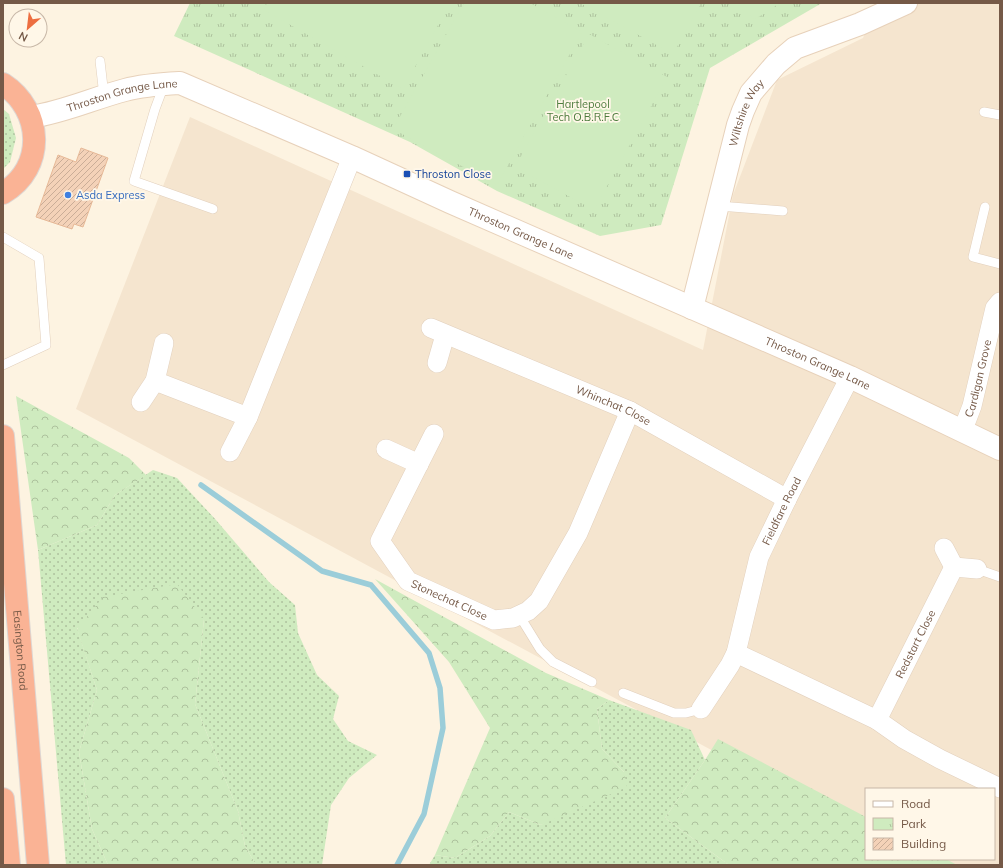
<svg xmlns="http://www.w3.org/2000/svg" width="1003" height="868" font-family="Mulish,sans-serif">
	<defs>
		<pattern id="grass-dots" width="8" height="8" patternUnits="userSpaceOnUse"><rect width="8" height="8" fill="#cfebbf"/><path d="M2 2h.1M6 6h.1" fill="none" stroke="#adc19d" stroke-width="1.8" stroke-linecap="round"/></pattern>
		<pattern id="forest-crowns" width="20" height="18" patternUnits="userSpaceOnUse"><rect width="20" height="18" fill="#cfebbf"/><path d="M2 6a3 3 0 1 1 6 0M12 15a3 3 0 1 1 6 0" fill="none" stroke="#adc19d"/></pattern>
		<pattern id="park-tufts" width="24" height="20" patternUnits="userSpaceOnUse"><rect width="24" height="20" fill="#cfebbf"/><path d="M3 7l-1-3M5 7V3M7 7l1-3M15 17l-1-3M17 17v-4M19 17l1-3" fill="none" stroke="#adc19d"/></pattern>
		<pattern id="building-hatch" width="6" height="6" patternUnits="userSpaceOnUse"><rect width="6" height="6" fill="#f4d2b8"/><path d="M-1 1l2-2M0 6l6-6M5 7l2-2" fill="none" stroke="#caad97"/></pattern>
	</defs>
	<rect width="100%" height="100%" fill="#fdf3e1"/>
	<path fill="#f5e5cf" d="M877 3H1000V865H927L915 859H994V789H866V833L76 409 190 117 703 350 733 195 777 80 863 38Z"/>
	<g fill="url(#grass-dots)">
		<path d="M3 109 9 114 16 138 10 162 3 169Z"/>
		<path d="M153 470 177 478 216 520 269 582 295 605 298 633 317 675 339 696 333 719 348 741 377 755 349 778 331 805 322 865H256L245 846 238 811 195 704 204 619 77 628 97 690 79 752 92 829 108 865H66L38 550 97 525 115 495Z"/>
		<path d="M609 700 691 730 705 760 665 818 729 865H429L435 855 455 858 490 836 509 812 541 825 624 772 602 749 597 709Z"/>
	</g>
	<g fill="url(#forest-crowns)">
		<path d="M16 396 129 458 146 475 115 495 97 525 38 550Z"/>
		<path d="M375 579 546 673 609 700 597 709 602 749 624 772 627 787 541 825 509 812 490 836 455 858 435 855 490 728 449 662Z"/>
		<path d="M177 584 204 619 195 704 238 811 245 846 256 865H108L92 829 79 752 97 690 77 629 103 597Z"/>
		<path d="M718 739 866 817V859H946L957 865H729L665 818 705 760Z"/>
	</g>
	<path fill="url(#park-tufts)" d="M190 3H822L710 68 661 225 600 236 497 191 410 142 174 36Z"/>
	<g fill="#cfebbf">
		<path d="M267 3H450L403 89 264 10Z"/>
		<path d="M464 3H530L582 32 497 185 393 129Z"/>
		<path d="M580 3H701L673 54Z"/>
		<path d="M743 3H780L754 20Z"/>
		<path d="M589 34 667 77 594 210 515 167Z"/>
	</g>
	<g fill="none" stroke-linecap="round" stroke-linejoin="round">
		<path stroke="#9bcdd9" stroke-width="5.5" d="M201 485 322 571 371 585 429 653 440 688 443 728 424 814 397 865"/>
	</g>
	<path fill="url(#building-hatch)" stroke="#e7b997" d="M81 148 108 158 83 227 74 224 72 229 36 217 58 155 76 162Z"/>
	<g fill="none" stroke-linecap="round" stroke-linejoin="round">
		<defs>
			<g id="lane">
				<path d="M100 61 104 96"/>
				<path d="M164 85 155 109 134 181 213 209"/>
				<path d="M984 112 1000 115"/>
				<path d="M719 206 783 211"/>
				<path d="M985 207 973 257 1000 264"/>
				<path d="M3 237 39 258 46 345 3 365"/>
				<path d="M977 569 1000 577"/>
				<path d="M519 615 540 649 553 662 592 682"/>
				<path d="M623 693 674 713H686L701 709"/>
			</g>
			<g id="street">
				<path id="s1" d="M431 328 630 411 787 499"/>
				<path d="M437 363 445 335"/>
				<path d="M155 381 248 417 352 157"/>
				<path d="M141 402 155 381 164 343"/>
				<path id="s2" d="M962 432 972 406 995 308 1000 302"/>
				<path id="s3" d="M434 434 380 541 408 581 494 620 513 618 528 611 539 601 578 533 630 411"/>
				<path d="M386 449 419 464"/>
				<path d="M230 452 248 417"/>
				<path d="M944 548 954 567 977 569"/>
				<path d="M736 653 877 720 904 739 940 759 1000 788"/>
				<path id="s4" d="M701 709 730 665 736 653 759 557 787 499 850 377"/>
				<path id="s5" d="M877 720 954 567"/>
			</g>
			<g id="secondary">
				<path id="s6" d="M31 117C64 112 94 98 125 90 143 85 162 84 180 83L352 157 450 202 850 377 1000 449"/>
				<path id="s7" d="M692 308 738 125 743 111 751 93 776 64 795 48 860 24 906 3"/>
			</g>
			<g id="highway">
				<path d="M3 84C43 110 46 168 3 193"/>
				<path id="s8" d="M3 436 38 865"/>
				<path d="M3 799 9 865"/>
			</g>
		</defs>
		<use href="#lane" stroke="#e2d0bd" stroke-width="10"/>
		<use href="#street" stroke="#e2d0bd" stroke-width="20"/>
		<use href="#secondary" stroke="#e7d1ba" stroke-width="24"/>
		<use href="#highway" stroke="#ded7d3" stroke-width="24"/>
		<use href="#lane" stroke="#fff" stroke-width="9"/>
		<use href="#street" stroke="#fff" stroke-width="19"/>
		<use href="#secondary" stroke="#fff" stroke-width="22"/>
		<use href="#highway" stroke="#fab395" stroke-width="22"/>
	</g>
	<rect fill="#1a4fb4" stroke="#fff7e8" stroke-width="1.5" x="403" y="170" width="8" height="8" rx="2"/>
	<circle fill="#3f7fe0" stroke="#fff7e8" stroke-width="1.5" cx="68" cy="195" r="4"/>
	<g text-anchor="middle" dominant-baseline="central" stroke-width="3.5" stroke-linejoin="round" paint-order="stroke">
		<g font-size="11" fill="#755947" stroke="#fff7e8">
			<text stroke="none"><textPath href="#s6" startOffset="94">Throston Grange Lane</textPath></text>
			<text stroke="none"><textPath href="#s7" startOffset="203">Wiltshire Way</textPath></text>
			<text stroke="none"><textPath href="#s6" startOffset="526">Throston Grange Lane</textPath></text>
			<text stroke="none"><textPath href="#s6" startOffset="850">Throston Grange Lane</textPath></text>
			<text stroke="none"><textPath href="#s2" startOffset="56">Cardigan Grove</textPath></text>
			<text stroke="none"><textPath href="#s1" startOffset="198">Whinchat Close</textPath></text>
			<text stroke="none"><textPath href="#s4" startOffset="216">Fieldfare Road</textPath></text>
			<text stroke="none"><textPath href="#s3" startOffset="214">Stonechat Close</textPath></text>
			<text stroke="none"><textPath href="#s5" startOffset="85">Redstart Close</textPath></text>
			<text stroke="none"><textPath href="#s8" startOffset="215">Easington Road</textPath></text>
		</g>
		<g font-size="11" fill="#4e7c3e" stroke="#fff7e8">
			<text x="583" y="104">Hartlepool<tspan x="583" dy="13">Tech O.B.R.F.C</tspan></text>
		</g>
		<g font-size="11" fill="#164399" stroke="#fff7e8" text-anchor="start">
			<text x="415" y="174">Throston Close</text>
		</g>
		<g font-size="11" fill="#366cbe" stroke="#fff7e8" text-anchor="start">
			<text x="76" y="195">Asda Express</text>
		</g>
	</g>
	<rect width="1003" height="868" fill="none" stroke="#755947" stroke-width="8"/>
	<rect x="865" y="788" width="130" height="72" fill="#fff7e8" stroke="#c8b8a8"/>
	<rect x="873" y="801" width="20" height="6" fill="#ffffff" stroke="#c8b8a8"/>
	<text x="901" y="808" font-size="12" fill="#755947">Road</text>
	<rect x="873" y="818" width="20" height="12" fill="url(#park-tufts)" stroke="#c8b8a8"/>
	<text x="901" y="828" font-size="12" fill="#755947">Park</text>
	<rect x="873" y="838" width="20" height="12" fill="url(#building-hatch)" stroke="#c8b8a8"/>
	<text x="901" y="848" font-size="12" fill="#755947">Building</text>
	<g transform="translate(28 28) rotate(208)"><circle r="19" fill="#fff7e8" stroke="#c8b8a8"/>
	<path d="M0-3L7 15L0 10L-7 15Z" fill="#ed6e40"/>
	<text y="-6" font-size="11" font-weight="bold" text-anchor="middle" fill="#755947">N</text>
	</g>
</svg>
